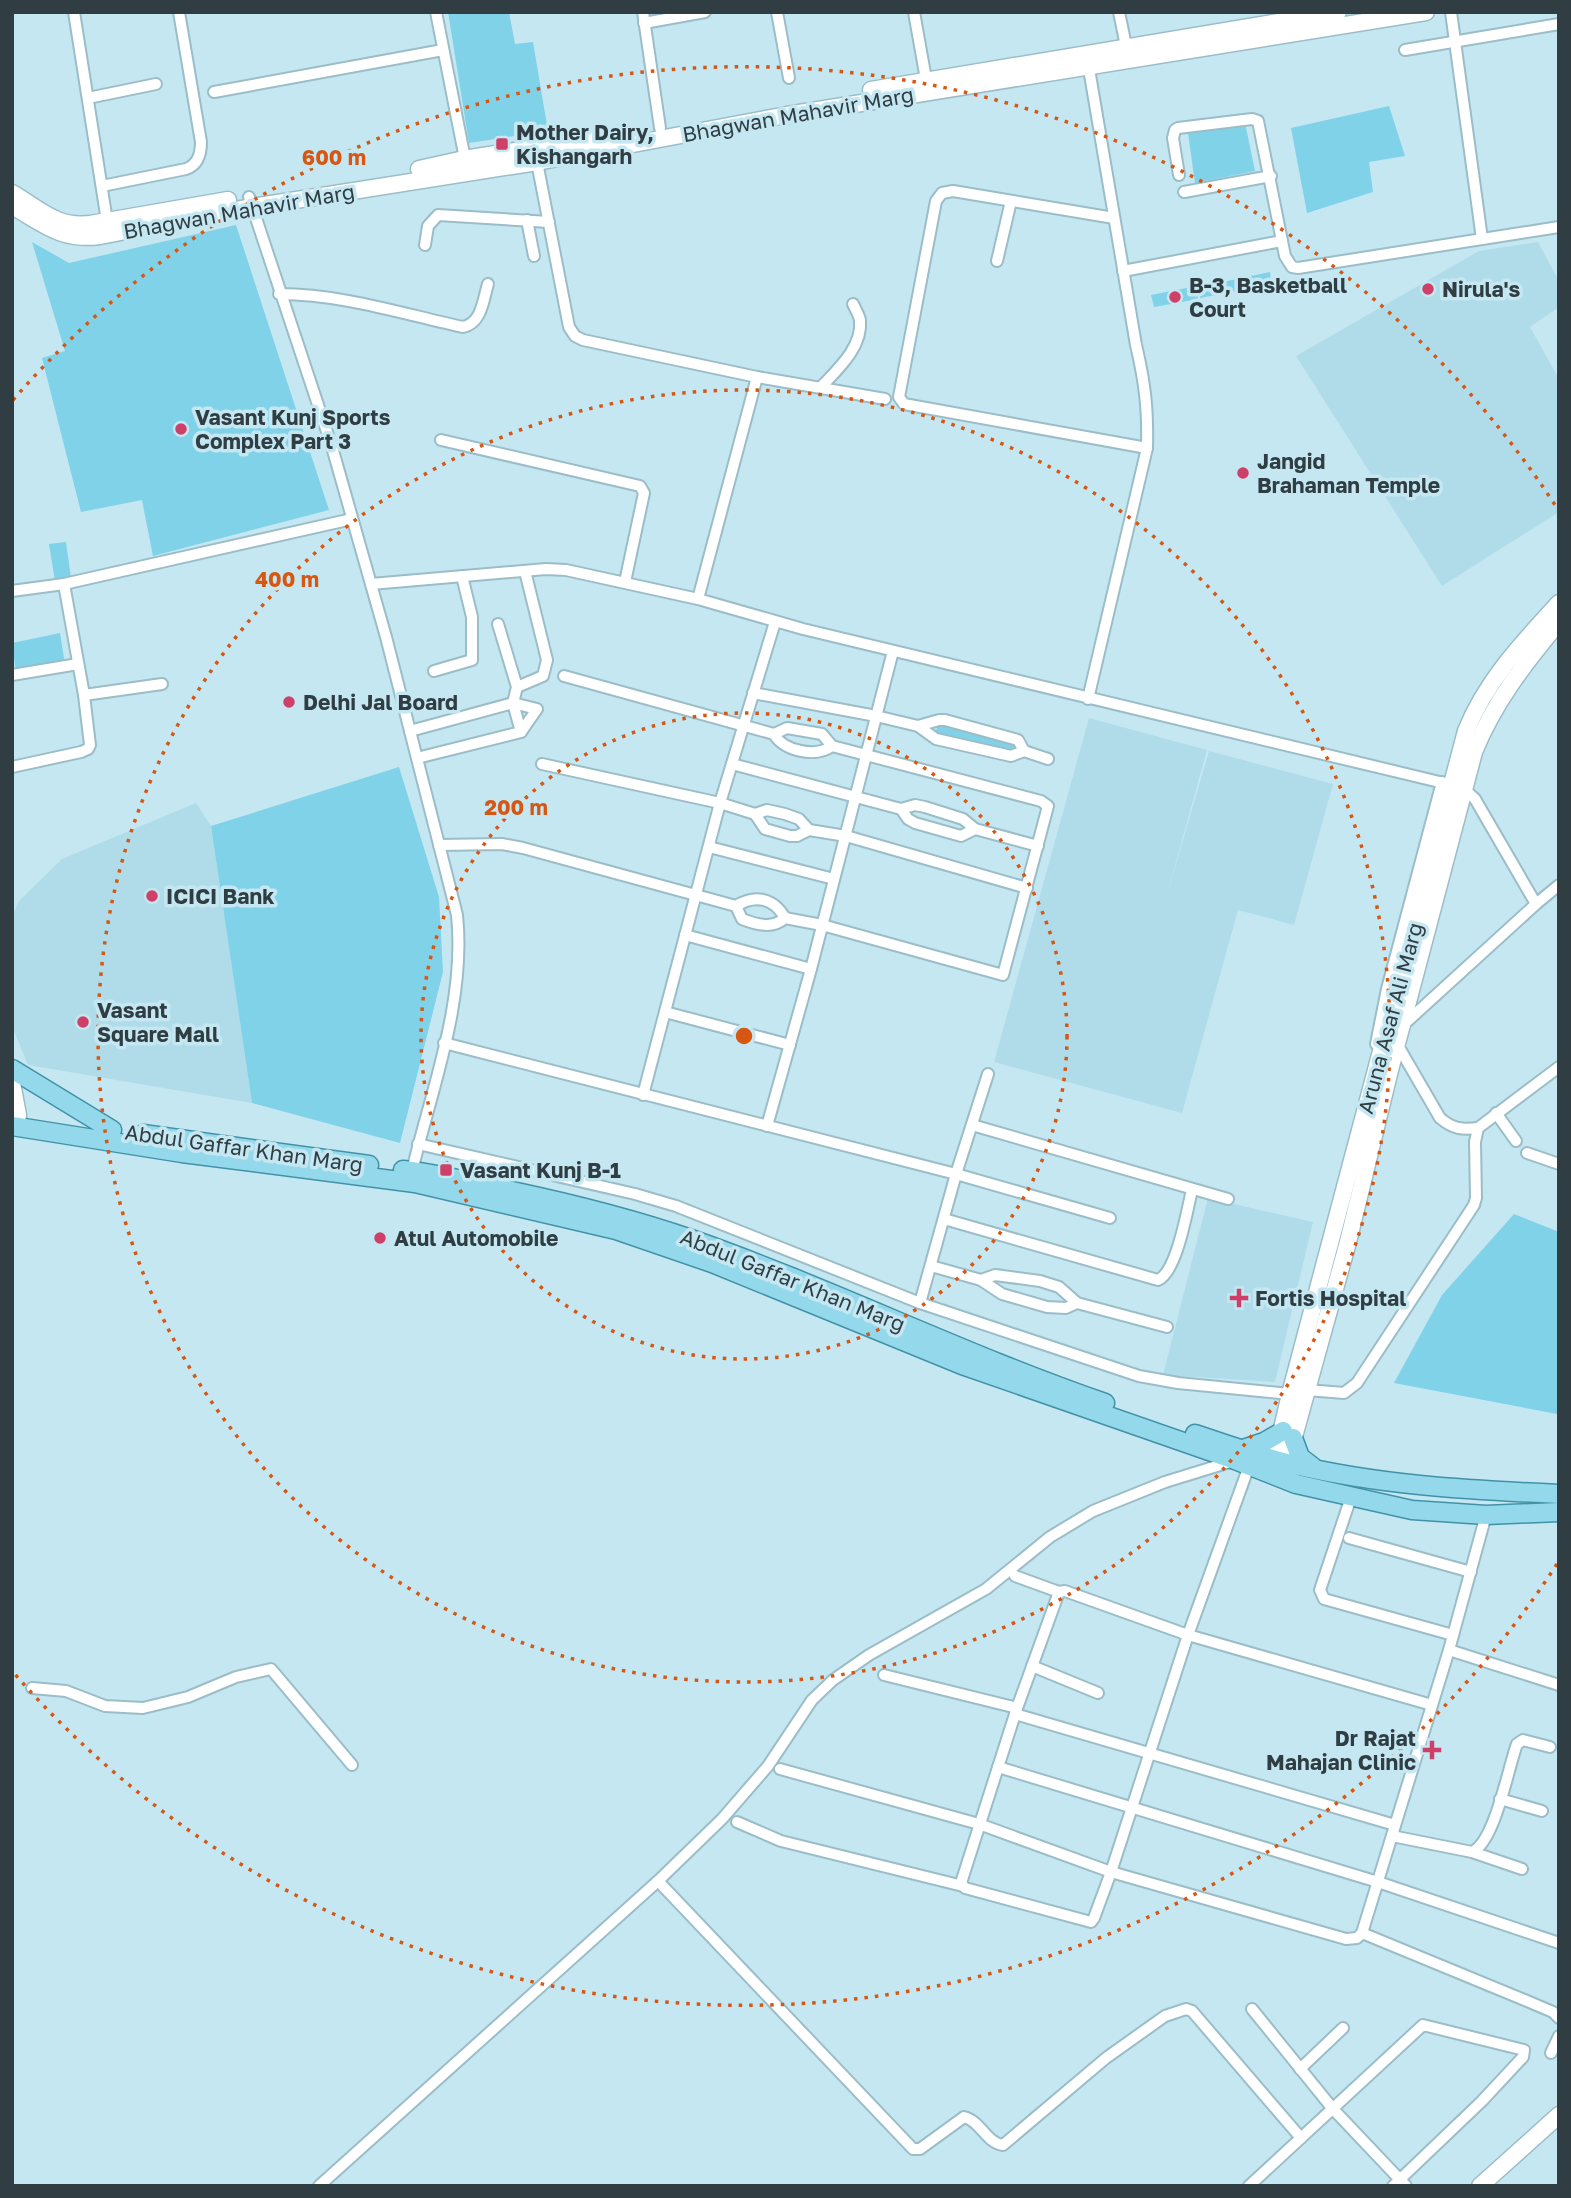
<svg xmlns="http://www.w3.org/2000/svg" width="1571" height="2198" font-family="'Golos Text',sans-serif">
	<rect width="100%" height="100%" fill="#c4e7f2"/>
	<g fill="#b0dcea">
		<path d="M1538 242 1559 281V307L1530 327 1559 379V512L1442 586 1296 356 1479 251Z"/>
		<path d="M1089 718 1207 750 1166 898 1209 751 1333 784 1294 925 1238 910 1182 1113 994 1062Z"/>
		<path d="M196 803 211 826 252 1103 28 1065 12 1026V915L20 900 62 859Z"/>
		<path d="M1208 1198 1313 1222 1275 1382 1163 1375Z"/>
	</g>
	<g fill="#80d2e9">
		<path d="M448 12H509L515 44 533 42 548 131 469 143Z"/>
		<path d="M1389 106 1405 156 1369 162 1373 192 1307 213 1291 128Z"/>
		<path d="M1245 123 1255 171 1195 183 1188 133Z"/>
		<path d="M236 225 329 510 153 556 142 500 81 512 42 358 65 351 32 242 69 263Z"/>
		<path d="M1270 272 1271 284 1200 298 1199 287Z"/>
		<path d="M1197 286 1198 299 1154 307 1151 295Z"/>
		<path d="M66 542 71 578 55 581 49 544Z"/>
		<path d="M60 633 66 671 17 680 12 643Z"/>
		<path d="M939 721 1028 748 1012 752 935 734Z"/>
		<path d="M399 767 439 897 443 972 400 1143 252 1103 211 826Z"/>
		<path d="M1514 1214 1559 1232 1557 1414 1394 1383 1442 1295Z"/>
	</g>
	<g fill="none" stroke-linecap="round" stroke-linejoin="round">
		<defs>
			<g id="street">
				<path d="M74 12 107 221"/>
				<path d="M436 12 466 164"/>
				<path d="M643 12 660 128"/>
				<path d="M777 12 789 78"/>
				<path d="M914 12 927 85"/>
				<path d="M1119 12 1127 51"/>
				<path d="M1451 12 1482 239"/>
				<path d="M644 23 705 12"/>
				<path d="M1405 50 1559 24"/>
				<path d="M1088 63 1136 345C1145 383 1148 409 1147 448L1088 699"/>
				<path d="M214 92 443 50"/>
				<path d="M88 98 156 84"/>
				<path d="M536 157 569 327 575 336 583 340 757 377 885 399"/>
				<path d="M1179 175 1173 138 1175 130 1178 128 1252 119 1258 121 1285 256 1292 267 1298 268 1559 227"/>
				<path d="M102 186 186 169C198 165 201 154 201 142L179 12"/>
				<path d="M1184 192 1271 176"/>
				<path d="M249 197 332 447 386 637 457 915C466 1001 432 1088 412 1171"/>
				<path d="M1114 218 953 191 942 193 936 201 899 397 904 404 1147 448"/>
				<path d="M527 220 534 256"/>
				<path d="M425 245 428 226 438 215 549 222"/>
				<path d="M997 261 1011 201"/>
				<path d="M1123 271 1282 241"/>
				<path d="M279 294C342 294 403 314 463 327 482 323 483 300 488 284"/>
				<path d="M821 387C837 370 863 347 860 320 859 315 855 308 853 304"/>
				<path d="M441 440 640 486 644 493 625 582"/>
				<path d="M371 584 546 569 566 570 698 599 803 629 1452 785 1464 789 1475 799 1536 904"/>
				<path d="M12 591 64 584 352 519"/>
				<path d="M698 599 757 377"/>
				<path d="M498 624 517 687 513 703 521 732"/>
				<path d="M434 671 472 660V617L462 576"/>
				<path d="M12 675 78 664"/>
				<path d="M564 676 774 734C783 751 816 758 832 746L1041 801 1048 806 1003 975 822 925 785 918C773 929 757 925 742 919L736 906"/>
				<path d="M517 687 543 676 547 660 525 571"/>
				<path d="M753 693 876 716 918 726 936 739 1011 756 1024 751 1048 759"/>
				<path d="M84 695 162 684"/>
				<path d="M918 726 939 720H945L1018 740 1024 751"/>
				<path d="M410 731 513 703 537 709 521 732 417 758"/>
				<path d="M774 734 787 728 822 734 832 746"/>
				<path d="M542 764 720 803 755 814 767 810 785 814 799 819 809 830"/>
				<path d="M732 764 901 809 915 805 925 807 963 819 975 829 1038 846"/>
				<path d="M12 767 81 752 88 749 90 745 84 695 64 584"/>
				<path d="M901 809 908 819 915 823 961 836 975 829"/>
				<path d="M755 814 765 829 790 836H797L809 830 846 836 1027 888"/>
				<path d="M439 845 502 844 523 848 736 906C755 894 774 898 785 918"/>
				<path d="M709 847 834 879"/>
				<path d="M685 935 811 969"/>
				<path d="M665 1012 790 1045"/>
				<path d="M1401 1027 1536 904 1559 885"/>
				<path d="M444 1043 956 1174 1110 1218"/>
				<path d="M1376 1044 1387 989 1442 782"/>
				<path d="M1397 1044 1440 1118C1453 1129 1462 1130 1478 1128"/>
				<path d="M643 1095 720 803 775 622"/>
				<path d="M1496 1113 1516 1141"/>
				<path d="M972 1125 1228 1199"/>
				<path d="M767 1126 811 969 893 651"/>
				<path d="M418 1144 635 1194 676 1206 920 1303 1139 1376 1178 1383 1290 1394"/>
				<path d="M1527 1153 1559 1164"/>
				<path d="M944 1219 1158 1280C1177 1272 1187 1210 1192 1190"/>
				<path d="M931 1266 981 1280 1002 1294 1047 1307 1066 1308 1077 1303"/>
				<path d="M981 1280 995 1275 1040 1281 1059 1287 1077 1303 1167 1327"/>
				<path d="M920 1303 956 1174 988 1074"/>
				<path d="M1307 1390 1344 1393 1357 1383 1474 1205 1476 1198 1475 1142 1478 1128 1559 1067"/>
				<path d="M1249 1466 1188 1635 1111 1872 1346 1939 1357 1938 1362 1933 1449 1650 1486 1515"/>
				<path d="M1351 1497 1320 1590 1324 1599 1453 1635"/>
				<path d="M1349 1538 1471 1572"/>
				<path d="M1015 1576 1059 1592"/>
				<path d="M1449 1650 1559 1685"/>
				<path d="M1032 1666 1098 1693"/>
				<path d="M884 1675 1017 1708"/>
				<path d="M32 1688 66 1691 105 1706 143 1708 188 1697 236 1677 271 1669 352 1765"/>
				<path d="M1015 1714 1395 1825"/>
				<path d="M998 1767 1378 1882 1559 1943"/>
				<path d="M780 1769 979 1824 1111 1872 1094 1918 1091 1922 965 1888 961 1883 1017 1708 1059 1592 1065 1591 1188 1635 1432 1705"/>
				<path d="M1500 1799 1542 1811"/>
				<path d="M737 1822 781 1841 963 1886"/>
				<path d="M1392 1836 1472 1852C1495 1842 1508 1768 1517 1744L1523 1740 1550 1747"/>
				<path d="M1472 1852 1522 1869"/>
				<path d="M658 1881 913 2149H920L964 2117C981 2121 986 2143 1003 2145L1106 2058 1165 2016 1186 2009 1192 2011 1301 2138"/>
				<path d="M1362 1933 1527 2001 1553 2012 1559 2018"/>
				<path d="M1252 2009 1333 2109 1406 2186"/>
				<path d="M1551 2053 1559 2036"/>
				<path d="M1300 2069 1343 2028"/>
				<path d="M319 2186 658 1881 722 1819 768 1766 812 1700 833 1680 869 1655 986 1589 1050 1537 1093 1511 1165 1482 1233 1461"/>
				<path d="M1249 2186 1423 2025 1524 2050 1523 2057 1482 2101 1393 2186"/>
			</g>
			<g id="secondary">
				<path d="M871 90 1338 12"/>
				<path d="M419 169 464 159 621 134"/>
				<path d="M12 193C40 209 56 228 90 224L228 200"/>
				<path d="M12 206C44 224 61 241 100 236L251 207 537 162 787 115 1426 12"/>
				<path d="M12 1083 18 1115 16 1126"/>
				<path d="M1290 1451 1348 1242 1390 1070 1474 752C1494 702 1525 663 1559 622"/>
				<path d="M1272 1472 1290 1394 1466 731C1486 681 1523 642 1559 603"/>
				<path d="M1480 2186 1559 2115"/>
			</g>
			<g id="primary">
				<path d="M12 1069 112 1130"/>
				<path d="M12 1126 182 1153 415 1183 616 1230 712 1263 962 1365 1235 1460 1296 1484 1412 1510 1486 1515 1559 1512"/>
				<path d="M143 1134 369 1165"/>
				<path d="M403 1170C440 1174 476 1183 512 1191 573 1204 633 1219 691 1239 831 1288 965 1355 1105 1403"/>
				<path d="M1195 1434C1225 1444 1256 1455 1287 1463 1376 1485 1468 1490 1559 1494"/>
				<path d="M1293 1438 1300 1457 1313 1467"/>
				<path d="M1243 1449 1264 1442 1283 1431"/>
			</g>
		</defs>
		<use href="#street" stroke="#9bbdc8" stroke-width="14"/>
		<use href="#secondary" stroke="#9bbdc8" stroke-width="19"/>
		<use href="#primary" stroke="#4292a7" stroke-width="21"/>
		<use href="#street" stroke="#fff" stroke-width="10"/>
		<use href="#secondary" stroke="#fff" stroke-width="16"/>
		<use href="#primary" stroke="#94d9eb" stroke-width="18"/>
	</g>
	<g fill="none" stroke="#d65612" stroke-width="3.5" stroke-dasharray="3.5 7">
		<circle cx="744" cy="1036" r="323"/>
		<circle cx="744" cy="1036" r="646"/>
		<path d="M1557 1564A969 969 0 0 1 13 1672M13 400A969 969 0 0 1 1557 508"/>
	</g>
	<g fill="#cf4068" stroke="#c4e7f2" stroke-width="2.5">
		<rect x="495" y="137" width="14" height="14" rx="3.5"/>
		<circle cx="1428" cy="289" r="7"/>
		<circle cx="1175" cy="297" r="7"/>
		<circle cx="181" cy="429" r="7"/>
		<circle cx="1243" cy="473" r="7"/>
		<circle cx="289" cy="702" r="7"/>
		<circle cx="152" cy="896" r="7"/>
		<circle cx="83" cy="1022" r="7"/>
		<rect x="439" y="1163" width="14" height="14" rx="3.5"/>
		<circle cx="380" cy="1238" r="7"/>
		<path d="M1235.5 1287.5h7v7h7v7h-7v7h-7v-7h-7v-7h7z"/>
		<path d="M1428.5 1739.5h7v7h7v7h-7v7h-7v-7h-7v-7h7z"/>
	</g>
	<g text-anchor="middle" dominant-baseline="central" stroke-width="7" stroke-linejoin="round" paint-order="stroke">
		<g font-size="21" fill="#303e43" stroke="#c4e7f2">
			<text transform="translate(798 114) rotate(-10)">Bhagwan Mahavir Marg</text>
			<text transform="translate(239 211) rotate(-10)">Bhagwan Mahavir Marg</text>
			<text transform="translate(1390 1018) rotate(-75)">Aruna Asaf Ali Marg</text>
			<text transform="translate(244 1148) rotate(8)">Abdul Gaffar Khan Marg</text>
			<text transform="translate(793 1280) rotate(22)">Abdul Gaffar Khan Marg</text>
		</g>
		<g font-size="21" font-weight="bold" fill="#303e43" stroke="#c4e7f2" text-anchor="start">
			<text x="516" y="132">Mother Dairy,<tspan x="516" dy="24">Kishangarh</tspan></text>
			<text x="1189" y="285">B-3, Basketball<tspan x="1189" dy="24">Court</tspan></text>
			<text x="1442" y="289">Nirula's</text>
			<text x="195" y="417">Vasant Kunj Sports<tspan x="195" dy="24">Complex Part 3</tspan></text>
			<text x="1257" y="461">Jangid<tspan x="1257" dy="24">Brahaman Temple</tspan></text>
			<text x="303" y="702">Delhi Jal Board</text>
			<text x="166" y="896">ICICI Bank</text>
			<text x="97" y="1010">Vasant<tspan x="97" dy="24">Square Mall</tspan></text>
			<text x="460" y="1170">Vasant Kunj B-1</text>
			<text x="394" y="1238">Atul Automobile</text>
			<text x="1255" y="1298">Fortis Hospital</text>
			<text x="1416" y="1738" text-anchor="end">Dr Rajat<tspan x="1416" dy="24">Mahajan Clinic</tspan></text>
		</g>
	</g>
	<circle cx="744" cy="1036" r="10" fill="#d65612" stroke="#c4e7f2" stroke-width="3.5"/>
	<g font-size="21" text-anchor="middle" font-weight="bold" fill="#d65612" stroke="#c4e7f2" stroke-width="7" stroke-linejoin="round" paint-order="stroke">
		<text x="334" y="165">600 m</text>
		<text x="287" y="587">400 m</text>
		<text x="516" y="815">200 m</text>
	</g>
	<rect width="1571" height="2198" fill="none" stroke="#303e43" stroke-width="28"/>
</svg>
